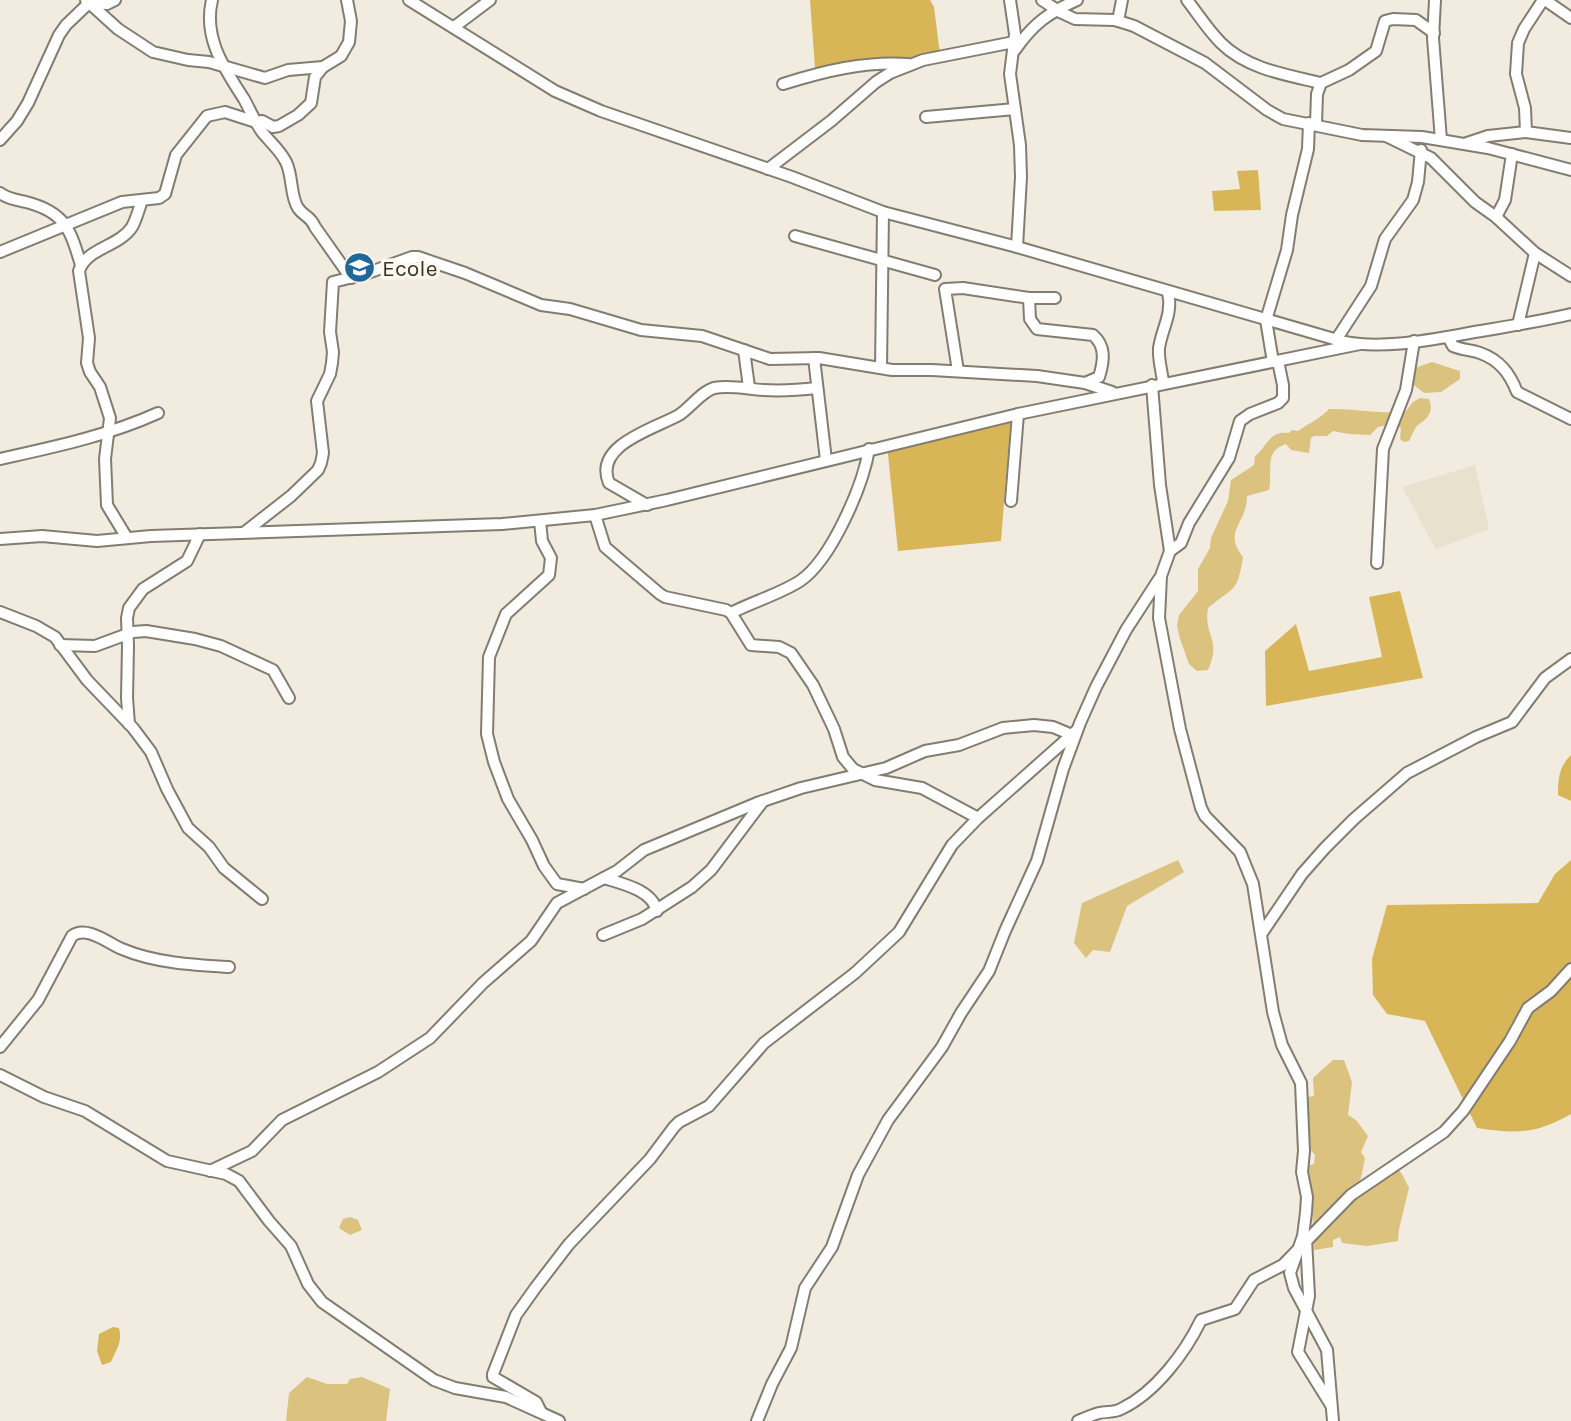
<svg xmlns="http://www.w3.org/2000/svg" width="1571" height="1421" font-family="Karla,sans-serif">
	<rect width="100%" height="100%" fill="#f1ecdf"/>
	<path fill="#e8e1cd" d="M1475 465 1489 529 1436 549 1402 487Z"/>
	<g fill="#dbc27e">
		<path d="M1432 362 1460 371V379L1441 392 1424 393 1414 385 1412 369Z"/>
		<path d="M1420 398 1429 399C1434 412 1428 418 1418 425 1414 428 1412 436 1409 441L1404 442 1400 439 1401 428 1392 424 1378 427 1370 435 1349 434 1333 431 1327 436H1314L1311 438 1309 453 1291 450 1286 444C1263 451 1273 472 1269 490L1247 496C1247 525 1222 530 1243 557 1237 594 1234 586 1208 608 1203 635 1222 639 1208 670L1197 671 1189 664 1180 639 1177 626 1179 615 1198 591V569L1210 548 1211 538 1228 501 1231 480 1254 465 1255 456C1268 446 1269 430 1289 433L1292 430 1298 431C1309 423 1320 419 1329 409 1354 408 1381 415 1406 411L1413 402Z"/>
		<path d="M1178 860 1184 872 1127 906 1110 952 1093 950 1086 958 1074 943 1082 903Z"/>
		<path d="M1333 1060H1344L1352 1082 1348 1115 1356 1120 1368 1136 1361 1152 1365 1158 1361 1178 1352 1193 1395 1166 1402 1174 1409 1188 1399 1229 1398 1241 1367 1246 1342 1243 1340 1237 1333 1240V1247L1314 1250 1312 1205 1307 1170V1166L1314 1164 1315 1155C1302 1142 1307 1115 1307 1097L1314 1096 1313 1078Z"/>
		<path d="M350 1217 358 1220 362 1230 350 1235 339 1228 343 1219Z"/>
		<path d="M307 1377 327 1384H347L350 1379 362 1377 390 1389 386 1421H286L289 1393Z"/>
	</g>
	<g fill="#d8b657">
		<path d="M810 0H930L934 7 940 54 815 68Z"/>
		<path d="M1258 170 1261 210 1214 211 1212 191 1240 189 1237 171Z"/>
		<path d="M1011 415 1001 541 898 551 887 445Z"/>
		<path d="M1400 591 1423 678 1266 706 1265 651 1296 624 1309 671 1382 657 1369 597Z"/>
		<path d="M1571 755V801L1558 795C1558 778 1559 767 1571 755Z"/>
		<path d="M1571 860V1114C1536 1134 1517 1134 1477 1128L1425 1021 1387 1014 1373 995 1372 959 1387 905 1538 903 1555 874Z"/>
		<path d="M113 1327 119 1328C123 1341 116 1350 111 1362L102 1365 97 1351 99 1334Z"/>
	</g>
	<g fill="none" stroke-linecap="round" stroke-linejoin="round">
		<defs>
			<g id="minor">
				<path d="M86 0 118 29 153 52 188 60 209 62 265 78 288 70 323 67 341 56 349 42 351 21 347 0"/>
				<path d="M212 0C203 38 224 68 244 99 250 110 255 122 262 132 270 142 280 150 286 162 293 176 290 196 298 208 304 217 310 215 315 227L351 278"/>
				<path d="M409 0 555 91 601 111 792 177 883 212 1017 247 1341 341C1383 351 1439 338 1481 331 1511 326 1541 321 1571 314"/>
				<path d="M1010 0 1015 34 1010 74 1020 145 1021 177 1017 247"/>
				<path d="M1042 0 1060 12 1075 19 1115 20 1134 26 1205 63 1267 110 1283 119 1362 135 1422 137 1488 148 1571 170"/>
				<path d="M1187 0C1198 14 1208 30 1221 43 1247 69 1287 75 1321 83"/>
				<path d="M1435 0 1433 38 1441 140"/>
				<path d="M1543 0 1524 29 1518 43 1516 74 1525 108 1526 132 1571 138"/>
				<path d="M1545 0 1571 18"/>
				<path d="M1118 21 1122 0"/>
				<path d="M454 27 490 0"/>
				<path d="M1015 50C1033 24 1048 13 1077 0"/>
				<path d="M783 84C824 71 865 61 908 64"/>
				<path d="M926 117 1015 109"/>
				<path d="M1316 124 1317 94 1321 83 1349 70 1376 51 1385 21 1393 19 1416 20 1434 33"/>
				<path d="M1386 136 1431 158 1475 202 1496 217 1535 253 1571 276"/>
				<path d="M0 140 17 121 28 103 59 35 66 25 89 3 107 4 115 0"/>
				<path d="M1467 143 1488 136 1526 132"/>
				<path d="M768 169 831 121 876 82 890 73 923 60 1014 42"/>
				<path d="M0 193C8 199 17 200 26 202 65 212 70 229 81 265"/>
				<path d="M1496 217 1505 200 1512 154"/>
				<path d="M795 236 935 275"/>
				<path d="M0 252 122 202 159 198 165 194 176 155 207 116 225 112 256 122 262 121 273 127 279 126 298 115 311 103 315 77 323 67"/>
				<path d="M1029 298 1030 319 1037 329 1093 335C1106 346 1104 361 1099 377L1085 383"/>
				<path d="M1518 325 1535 253"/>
				<path d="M1448 337 1453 346C1462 350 1472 350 1480 353 1500 360 1510 374 1517 392L1571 419"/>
				<path d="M1336 340 1371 286 1385 239 1413 200 1418 182 1421 150"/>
				<path d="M744 350 749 387"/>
				<path d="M814 358 826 460"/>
				<path d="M1278 361 1283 385V398L1278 403 1250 414 1240 421 1229 458 1189 523 1181 543 1170 551 1161 576 1159 618 1180 729 1201 808 1205 816 1240 852 1253 884 1273 1012 1282 1045 1301 1083 1304 1151 1302 1172 1307 1197 1306 1212 1303 1236 1290 1273 1294 1288 1327 1350 1333 1421"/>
				<path d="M1273 362 1266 320 1287 250 1292 215 1308 149 1309 123"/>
				<path d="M881 368 883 212"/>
				<path d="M958 371 945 289 963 288 1029 298H1055"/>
				<path d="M1163 382C1162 372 1158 359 1159 348 1162 328 1173 314 1168 292"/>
				<path d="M1152 385 1160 485 1170 551"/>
				<path d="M0 459C54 447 107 436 158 413"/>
				<path d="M1011 501 1018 414"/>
				<path d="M647 505 609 483C593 445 654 429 679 415 690 408 701 392 714 388 730 385 747 389 763 390 781 391 799 390 817 388"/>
				<path d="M595 515 605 547 660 594 665 597 726 610 731 613 751 645 779 647 791 653 813 685 834 729 843 757 853 769 875 780 922 788 978 818"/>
				<path d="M540 521 542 541 551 558 549 575 506 614 489 657 487 734 494 762 508 799 532 840 544 866 557 884 584 889"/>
				<path d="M245 532 291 496 318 470 321 463 323 453 317 401 330 374 332 363 333 352 330 332 333 282 365 274 412 257H418L465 273 541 305 570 309 641 330 702 336 770 359 819 358 892 370H932L1037 376 1085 383 1112 392"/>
				<path d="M127 538 107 505 105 459 110 418 100 387 90 372 87 363 89 338 79 271C86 248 119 247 132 227 136 220 139 209 142 200"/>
				<path d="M0 539 42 536 97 541 151 536 502 524 595 515 667 500 1018 414 1360 344"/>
				<path d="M1377 563 1383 449 1406 390 1414 341"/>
				<path d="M0 612 36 626 55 637 87 680 133 728 151 752 167 789 188 828 209 847 224 868 262 899"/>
				<path d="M731 613C752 602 780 594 800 581 831 560 863 486 869 449"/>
				<path d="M60 645 95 646 133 632 146 631 195 639 221 646 273 670 289 698"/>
				<path d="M129 724 127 698 128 646 127 618 129 608 143 589 187 561 200 534"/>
				<path d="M604 878C623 884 652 890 657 911"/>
				<path d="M1262 933 1302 874 1325 848 1354 819 1407 773 1476 737 1512 722 1545 678 1571 659"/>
				<path d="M603 935 642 919 692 887 711 870 763 801"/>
				<path d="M0 1047 38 1000 72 936C86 925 108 943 122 949 155 963 194 965 229 967"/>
				<path d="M0 1075 44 1097 85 1111 167 1161 226 1174 239 1181 269 1221 291 1246 308 1284 322 1302 434 1380 455 1388 506 1397 559 1421"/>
				<path d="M210 1171 252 1151 282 1120 378 1072 430 1038 483 983 531 941 557 903 617 871 644 850 757 803 801 788 886 768 925 751 959 745 1003 728 1034 725 1053 727 1072 735"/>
				<path d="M1306 1239 1309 1296 1298 1352 1331 1405"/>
				<path d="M541 1412 536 1402 493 1377V1374L516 1315 536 1287 569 1244 650 1159 674 1127 679 1122 709 1106 764 1043 855 973 899 932 952 845 978 818 1076 731"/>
				<path d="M757 1421 772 1384 791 1348 805 1288 832 1247 858 1175 888 1120 942 1047 961 1013 989 971 1005 931 1037 861 1063 769 1080 723 1096 687 1126 630 1159 579"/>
				<path d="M1078 1421C1085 1418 1092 1415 1099 1413 1107 1411 1114 1413 1121 1409 1155 1393 1185 1353 1201 1320L1235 1309 1254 1280 1283 1265 1351 1195 1444 1132 1463 1111 1510 1041 1528 1008 1551 991 1571 969"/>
			</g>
		</defs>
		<use href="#minor" stroke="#817d71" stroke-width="14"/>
		<use href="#minor" stroke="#fff" stroke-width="10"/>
	</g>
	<defs>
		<symbol id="school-disc" viewBox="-11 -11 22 22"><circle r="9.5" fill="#20679b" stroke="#fef9ec"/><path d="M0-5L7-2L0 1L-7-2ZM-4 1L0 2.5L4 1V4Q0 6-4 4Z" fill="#fff"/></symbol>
	</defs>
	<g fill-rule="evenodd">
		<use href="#school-disc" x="342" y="250" width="35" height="35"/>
	</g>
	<g text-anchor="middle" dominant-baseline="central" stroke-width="7" stroke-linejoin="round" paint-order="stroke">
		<g font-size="23" fill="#36342f" stroke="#fef9ec" text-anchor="start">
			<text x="382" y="268">Ecole</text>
		</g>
	</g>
</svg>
